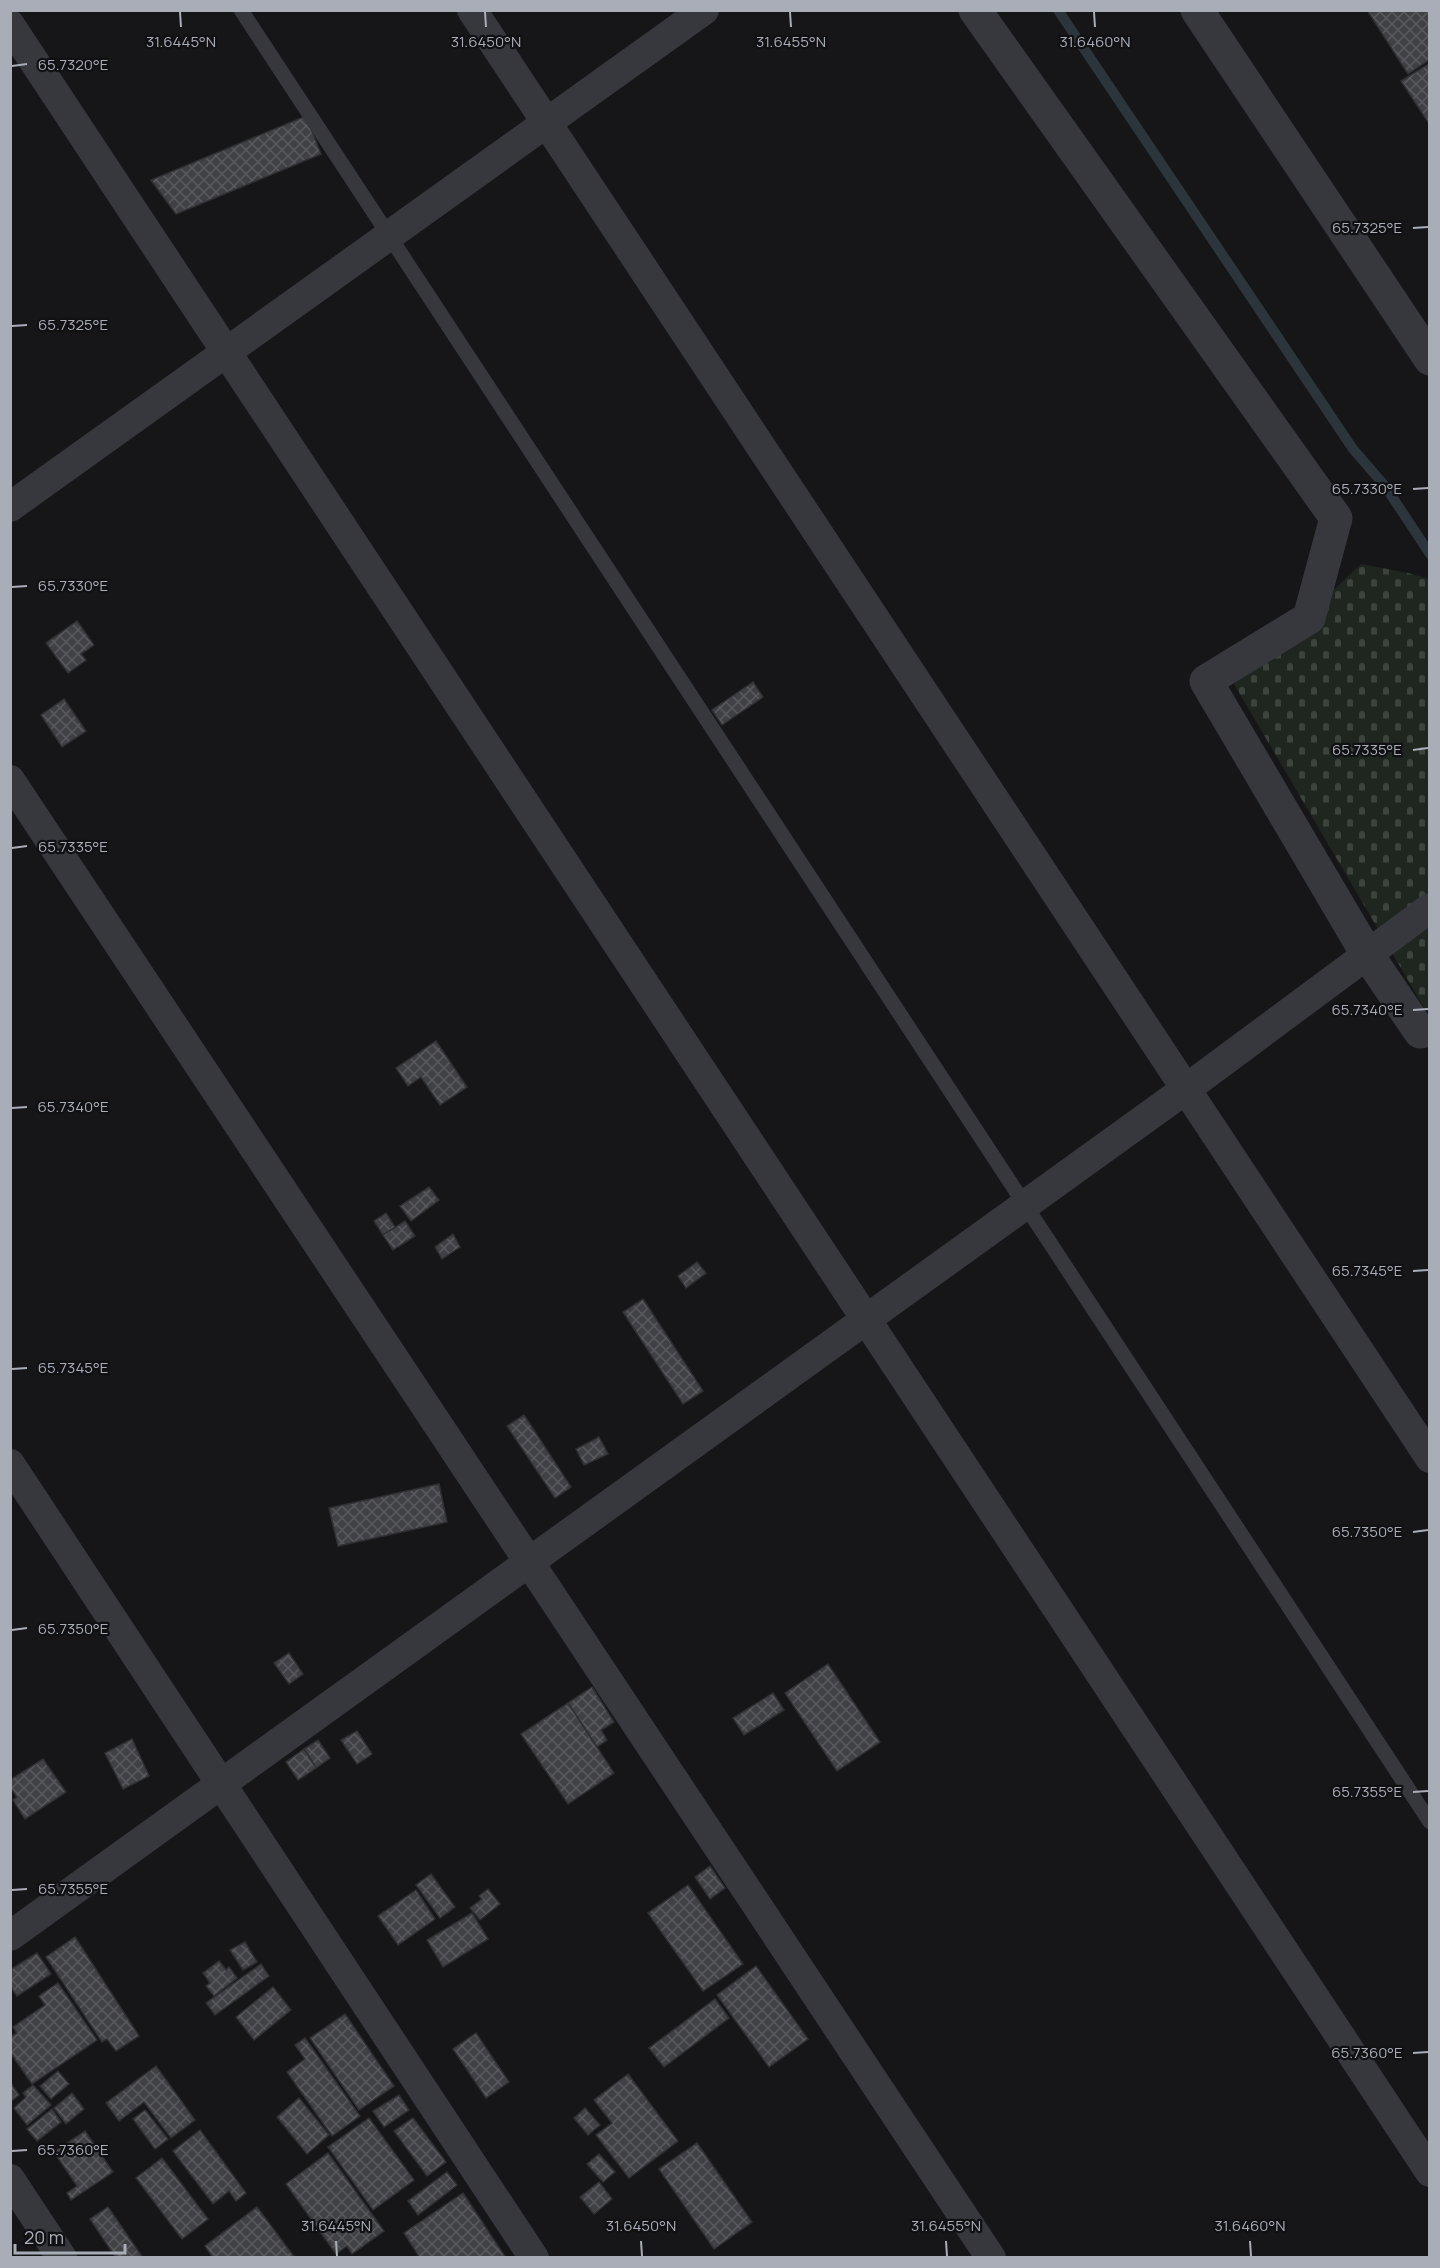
<svg xmlns="http://www.w3.org/2000/svg" width="1440" height="2268" font-family="Manrope,sans-serif">
	<defs>
		<pattern id="cemetery-stones" width="16" height="16" patternUnits="userSpaceOnUse" patternTransform="scale(1.5)"><rect width="16" height="16" fill="#1e261f"/><path d="M2 7V4a2 2 0 0 1 4 0v3zM10 15v-3a2 2 0 0 1 4 0v3z" fill="#3c433d"/></pattern>
		<pattern id="building-cross-hatch" width="8" height="8" patternUnits="userSpaceOnUse" patternTransform="scale(1.5)"><rect width="8" height="8" fill="#404145"/><path d="M0 0l8 8M0 8l8-8" fill="none" stroke="#595a5e"/></pattern>
	</defs>
	<rect width="100%" height="100%" fill="#161618"/>
	<path fill="url(#cemetery-stones)" d="M1361 564 1408 573 1429 579V1009H1425L1234 684Z"/>
	<g fill="none" stroke-linecap="round" stroke-linejoin="round">
		<path stroke="#2c353c" stroke-width="10" d="M1058 10 1353 449 1385 486 1430 554"/>
	</g>
	<g fill="url(#building-cross-hatch)" stroke="#303034" stroke-width="1.5">
		<path d="M1367 10H1429L1430 59 1408 74Z"/>
		<path d="M1430 63V125L1401 81Z"/>
		<path d="M306 116 321 154 176 214 151 180Z"/>
		<path d="M77 621 94 645 81 654 86 660 68 673 46 643Z"/>
		<path d="M753 682 763 697 722 725 712 710Z"/>
		<path d="M64 699 86 731 62 747 41 715Z"/>
		<path d="M436 1041 467 1087 440 1105 421 1077 408 1086 396 1068Z"/>
		<path d="M429 1187 439 1200 411 1221 400 1206Z"/>
		<path d="M386 1213 395 1227 383 1235 374 1221Z"/>
		<path d="M405 1221 415 1236 393 1250 383 1235Z"/>
		<path d="M453 1234 460 1247 442 1259 435 1247Z"/>
		<path d="M697 1262 706 1273 686 1288 678 1276Z"/>
		<path d="M643 1299 703 1391 683 1404 623 1312Z"/>
		<path d="M524 1415 571 1487 555 1498 507 1426Z"/>
		<path d="M599 1437 608 1454 584 1465 576 1449Z"/>
		<path d="M439 1484 447 1522 338 1546 329 1508Z"/>
		<path d="M289 1653 303 1674 289 1684 274 1663Z"/>
		<path d="M828 1664 880 1742 837 1771 785 1693Z"/>
		<path d="M592 1687 614 1722 601 1730 607 1740 597 1747 568 1703Z"/>
		<path d="M773 1693 784 1710 744 1735 733 1718Z"/>
		<path d="M568 1703 614 1773 568 1804 521 1734Z"/>
		<path d="M357 1731 372 1754 357 1764 341 1740Z"/>
		<path d="M132 1739 149 1776 123 1789 105 1753Z"/>
		<path d="M318 1740 330 1758 316 1768 304 1749Z"/>
		<path d="M304 1749 316 1768 298 1780 286 1762Z"/>
		<path d="M43 1759 66 1792 25 1819 13 1800 17 1797 10 1787V1780Z"/>
		<path d="M710 1866 725 1888 710 1899 695 1877Z"/>
		<path d="M431 1874 455 1907 440 1918 416 1885Z"/>
		<path d="M688 1885 743 1964 703 1991 648 1913Z"/>
		<path d="M488 1889 500 1904 480 1920 470 1908 482 1899 479 1896Z"/>
		<path d="M416 1890 435 1919 398 1945 378 1916Z"/>
		<path d="M472 1913 488 1939 443 1967 427 1940Z"/>
		<path d="M75 1937 139 2036 116 2051 107 2039 102 2042 46 1957Z"/>
		<path d="M245 1942 257 1962 243 1970 230 1950Z"/>
		<path d="M37 1953 51 1974 17 1996 10 1986V1970Z"/>
		<path d="M219 1961 226 1970 229 1967 237 1978 214 1996 206 1986 210 1983 203 1973Z"/>
		<path d="M261 1964 269 1976 215 2015 206 2003Z"/>
		<path d="M756 1966 808 2039 769 2067 717 1995Z"/>
		<path d="M58 1983 97 2040 32 2084 10 2052V2037L17 2033 13 2027 45 2005 39 1996Z"/>
		<path d="M273 1987 291 2010 254 2040 236 2017Z"/>
		<path d="M715 1999 729 2018 664 2067 649 2048Z"/>
		<path d="M345 2014 394 2086 359 2110 310 2038Z"/>
		<path d="M476 2033 509 2082 486 2098 453 2049Z"/>
		<path d="M305 2038 360 2116 332 2136 287 2072 305 2059 295 2045Z"/>
		<path d="M156 2066 195 2120 171 2138 144 2102 119 2121 106 2103Z"/>
		<path d="M58 2071 69 2084 51 2099 40 2086Z"/>
		<path d="M628 2074 678 2141 629 2178 596 2135 612 2123 594 2100Z"/>
		<path d="M10 2082 19 2095 10 2102Z"/>
		<path d="M33 2085 51 2105 27 2125 14 2108 26 2097 23 2093Z"/>
		<path d="M72 2093 84 2109 66 2124 54 2108Z"/>
		<path d="M399 2095 409 2110 384 2127 373 2111Z"/>
		<path d="M299 2098 329 2135 307 2154 277 2117Z"/>
		<path d="M585 2108 600 2125 588 2135 574 2118Z"/>
		<path d="M52 2109 61 2122 37 2141 27 2129Z"/>
		<path d="M145 2110 168 2139 155 2149 133 2119Z"/>
		<path d="M369 2118 414 2180 373 2210 328 2147Z"/>
		<path d="M413 2118 446 2162 427 2176 394 2131Z"/>
		<path d="M200 2130 246 2193 236 2201 229 2191 213 2204 173 2151Z"/>
		<path d="M85 2131 113 2172 71 2200 67 2193 77 2186 54 2152Z"/>
		<path d="M697 2143 752 2222 714 2249 659 2169Z"/>
		<path d="M328 2153 384 2231 352 2254 347 2246 336 2254 286 2184Z"/>
		<path d="M599 2154 615 2172 603 2182 587 2164Z"/>
		<path d="M162 2158 208 2219 182 2239 136 2178Z"/>
		<path d="M447 2172 457 2185 418 2215 408 2201Z"/>
		<path d="M599 2182 612 2199 594 2214 580 2197Z"/>
		<path d="M463 2193 506 2258H420L404 2233Z"/>
		<path d="M108 2207 143 2258H116L90 2219Z"/>
		<path d="M257 2207 295 2258H213L205 2246Z"/>
	</g>
	<g fill="none" stroke-linecap="round" stroke-linejoin="round">
		<path stroke="#37383d" stroke-width="15" d="M241 10 1430 1822"/>
		<g stroke="#37383d" stroke-width="30">
			<path d="M472 10 1430 1458"/>
			<path d="M10 25 1430 2172"/>
			<path d="M10 507 704 10"/>
			<path d="M10 780 991 2258"/>
			<path d="M10 1464 534 2258"/>
			<path d="M10 1936 1186 1089 1430 908"/>
			<path d="M10 2179 62 2258"/>
		</g>
		<g stroke="#37383d" stroke-width="33">
			<path d="M975 10 1336 518 1309 618 1206 681 1367 954 1420 1032 1430 1030"/>
			<path d="M1197 10 1430 359"/>
		</g>
	</g>
	<path fill="none" stroke="#a8adb8" stroke-width="2" d="M180 12 181 27M485 12 486 27M790 12 791 27M1094 12 1095 27M12 66 27 64M1413 228 1428 227M12 326 27 325M1413 489 1428 488M12 587 27 586M1413 750 1428 748M12 848 27 846M1413 1010 1428 1009M12 1108 27 1107M1413 1271 1428 1270M12 1369 27 1368M1413 1532 1428 1530M12 1630 27 1628M1413 1792 1428 1791M12 1890 27 1889M1413 2053 1428 2052M12 2151 27 2150M336 2241 337 2256M641 2241 642 2256M946 2241 947 2256M1250 2241 1251 2256"/>
	<g font-size="15" text-anchor="middle" fill="#a8adb8" stroke="#111113" stroke-width="4.5" stroke-linejoin="round" paint-order="stroke">
		<text x="181" y="47">31.6445°N</text>
		<text x="486" y="47">31.6450°N</text>
		<text x="791" y="47">31.6455°N</text>
		<text x="1095" y="47">31.6460°N</text>
		<text x="73" y="70">65.7320°E</text>
		<text x="1367" y="233">65.7325°E</text>
		<text x="73" y="330">65.7325°E</text>
		<text x="1367" y="494">65.7330°E</text>
		<text x="73" y="591">65.7330°E</text>
		<text x="1367" y="755">65.7335°E</text>
		<text x="73" y="852">65.7335°E</text>
		<text x="1367" y="1015">65.7340°E</text>
		<text x="73" y="1112">65.7340°E</text>
		<text x="1367" y="1276">65.7345°E</text>
		<text x="73" y="1373">65.7345°E</text>
		<text x="1367" y="1537">65.7350°E</text>
		<text x="73" y="1634">65.7350°E</text>
		<text x="1367" y="1797">65.7355°E</text>
		<text x="73" y="1894">65.7355°E</text>
		<text x="1367" y="2058">65.7360°E</text>
		<text x="73" y="2155">65.7360°E</text>
		<text x="336" y="2231">31.6445°N</text>
		<text x="641" y="2231">31.6450°N</text>
		<text x="946" y="2231">31.6455°N</text>
		<text x="1250" y="2231">31.6460°N</text>
	</g>
	<rect width="1440" height="2268" fill="none" stroke="#a8adb8" stroke-width="24"/>
	<path d="M15 2244v9h110v-9" fill="none" stroke="#a8adb8" stroke-width="3"/>
	<text x="24" y="2244" font-size="18" fill="#a8adb8" stroke="#111113" stroke-width="4.5" paint-order="stroke">20 m</text>
</svg>
